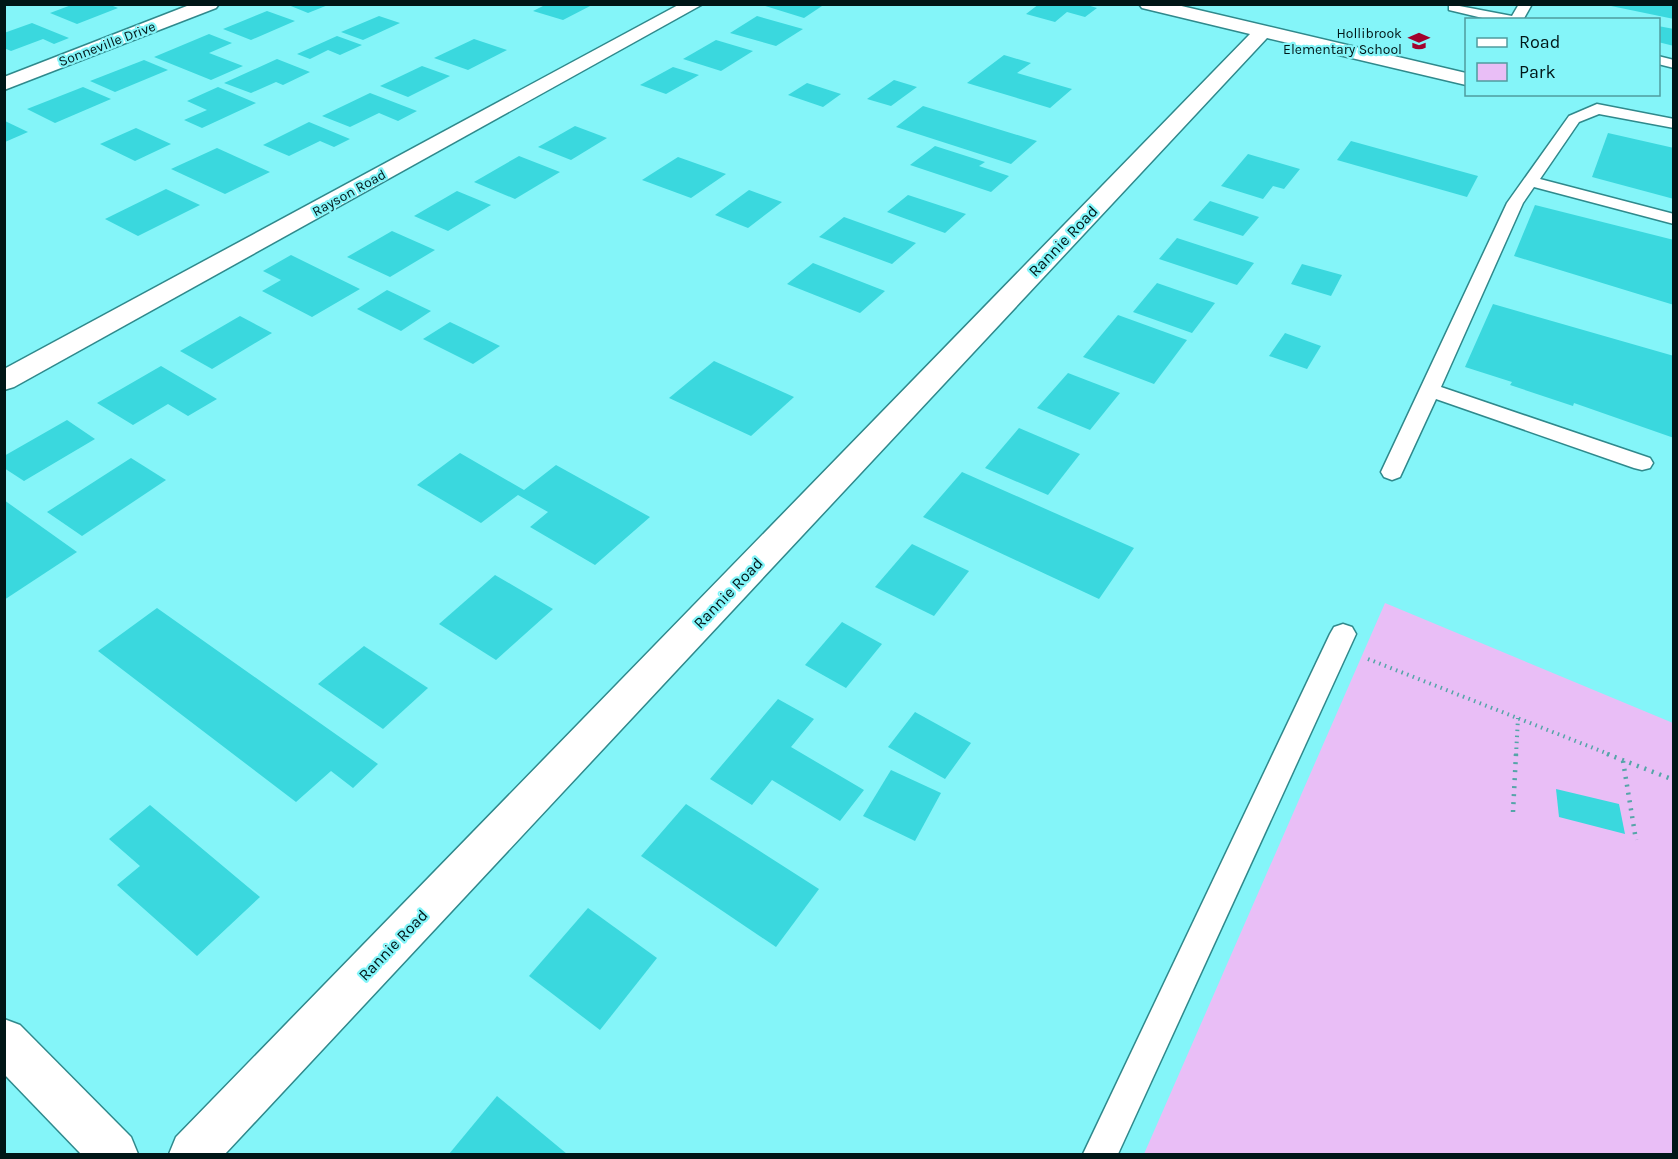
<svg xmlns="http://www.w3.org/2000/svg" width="1678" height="1159" font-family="Karla,sans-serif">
	<rect width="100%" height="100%" fill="#84f5f9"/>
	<path fill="#e9bef6" d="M1385 603 1673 723V1154H1144Z"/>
	<g fill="#3ad8de">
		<path d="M74 4H108L118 8 77 24 50 13Z"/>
		<path d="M286 4H328V5L308 13Z"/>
		<path d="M547 4H594L563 20 533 11Z"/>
		<path d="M759 4H825L804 18Z"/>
		<path d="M1039 4H1084L1097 8 1085 17 1067 12 1055 22 1026 14Z"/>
		<path d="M1611 4H1674V19L1611 6Z"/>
		<path d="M267 11 295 21 251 40 223 29Z"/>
		<path d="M379 16 400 23 363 40 341 32Z"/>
		<path d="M757 16 803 29 776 46 730 33Z"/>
		<path d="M32 23 69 38 54 44 43 39 11 51 4 48V33Z"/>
		<path d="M1658 26 1674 29V46L1658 42Z"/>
		<path d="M209 34 232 43 209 53 243 66 211 80 154 57Z"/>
		<path d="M337 36 362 45 340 55 328 50 310 59 297 54Z"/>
		<path d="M474 39 507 50 468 70 434 58Z"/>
		<path d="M716 40 753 51 721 71 683 59Z"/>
		<path d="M1004 55 1031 63 1017 73 1072 89 1050 108 967 83Z"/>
		<path d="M277 59 310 72 283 85 276 82 251 93 224 83Z"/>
		<path d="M144 60 168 70 115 92 90 81Z"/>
		<path d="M422 66 450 76 408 97 380 86Z"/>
		<path d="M673 67 699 75 666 94 640 85Z"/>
		<path d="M894 80 917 87 891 106 867 99Z"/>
		<path d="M807 83 841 94 823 107 788 95Z"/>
		<path d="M83 87 111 99 55 123 27 109Z"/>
		<path d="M218 87 256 103 202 128 184 120 207 110 187 101Z"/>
		<path d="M370 93 417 111 398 121 379 113 350 127 322 116Z"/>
		<path d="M923 106 1037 141 1011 164 896 127Z"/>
		<path d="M5 121 28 132 5 142Z"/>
		<path d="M309 122 350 139 334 147 320 141 289 156 263 145Z"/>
		<path d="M575 126 607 138 571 160 538 147Z"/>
		<path d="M136 128 171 144 135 161 100 144Z"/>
		<path d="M1608 133 1674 148V199L1592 177Z"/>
		<path d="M1351 141 1478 176 1467 197 1337 160Z"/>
		<path d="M935 146 985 162 979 166 1009 176 991 192 910 165Z"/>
		<path d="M217 148 270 172 225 194 171 169Z"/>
		<path d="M1248 154 1300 169 1284 189 1273 186 1263 199 1221 186Z"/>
		<path d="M519 156 560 172 515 199 474 182Z"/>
		<path d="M678 157 726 174 691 198 642 180Z"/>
		<path d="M166 189 200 205 138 236 105 219Z"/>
		<path d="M749 190 782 202 748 228 715 215Z"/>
		<path d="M457 191 491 205 448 231 414 216Z"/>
		<path d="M908 195 966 214 945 233 887 212Z"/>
		<path d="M1210 201 1259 217 1243 236 1193 220Z"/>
		<path d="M1535 205 1674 240V305L1514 256Z"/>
		<path d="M844 217 916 243 892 264 819 237Z"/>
		<path d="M392 231 435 250 390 277 347 257Z"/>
		<path d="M1177 238 1254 263 1237 285 1159 259Z"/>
		<path d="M291 255 360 289 312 317 262 291 281 280 263 271Z"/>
		<path d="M813 263 885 291 860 313 787 284Z"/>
		<path d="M1302 264 1342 275 1331 296 1291 284Z"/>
		<path d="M1157 283 1215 303 1192 333 1133 312Z"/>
		<path d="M387 290 431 311 401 331 357 309Z"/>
		<path d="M1493 304 1674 356V438L1574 403 1573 406 1510 385 1512 382 1465 367Z"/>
		<path d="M1118 315 1187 340 1154 384 1083 357Z"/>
		<path d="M240 316 272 333 212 369 180 351Z"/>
		<path d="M450 322 500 346 473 364 423 339Z"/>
		<path d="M1285 333 1321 346 1307 369 1269 356Z"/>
		<path d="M714 361 794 397 751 436 669 398Z"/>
		<path d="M161 366 217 399 188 416 168 404 133 425 97 403Z"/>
		<path d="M1068 373 1120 393 1090 430 1037 408Z"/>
		<path d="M67 420 95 439 24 481 4 468V456Z"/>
		<path d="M1019 428 1080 454 1048 495 985 468Z"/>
		<path d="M460 453 524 490 556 465 650 517 595 565 530 527 548 512 518 495 481 523 417 485Z"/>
		<path d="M131 458 166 480 82 536 47 512Z"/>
		<path d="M962 472 1134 548 1099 599 923 517Z"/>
		<path d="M4 500 77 552 4 600Z"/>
		<path d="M912 544 969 571 934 616 875 587Z"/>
		<path d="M495 575 553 609 496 660 439 624Z"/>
		<path d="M157 608 378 764 353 788 331 771 296 802 98 651Z"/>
		<path d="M842 622 882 644 846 688 805 665Z"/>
		<path d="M364 646 428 688 383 729 318 684Z"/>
		<path d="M778 699 814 719 791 747 864 790 840 821 772 780 752 805 710 779Z"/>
		<path d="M915 712 971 743 945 779 888 747Z"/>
		<path d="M891 770 941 793 915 841 863 816Z"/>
		<path d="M1556 789 1619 804 1625 834 1559 817Z"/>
		<path d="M686 804 819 889 776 947 641 856Z"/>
		<path d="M150 805 260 897 197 956 117 885 140 866 109 839Z"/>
		<path d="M588 908 657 958 600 1030 529 976Z"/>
		<path d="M497 1096 567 1154H449Z"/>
	</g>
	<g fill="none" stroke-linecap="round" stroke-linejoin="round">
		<defs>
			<g id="lane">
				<path d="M1449 4 1512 16 1519 4H1532L1523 20H1491L1449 10Z"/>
				<path d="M1658 56 1674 60V68L1658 64Z"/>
				<path d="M1597 104 1674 119V128L1599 114 1579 122 1540 179 1674 214V224L1534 187 1523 203 1441 387 1650 458 1653 463 1650 468 1642 470 1634 468 1436 399 1400 477 1392 480 1384 477 1381 472 1507 203 1569 116Z"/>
				<path d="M1343 624 1352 627 1356 634 1118 1154H1083L1330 634 1334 627Z"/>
			</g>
			<g id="street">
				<path d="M192 4H219L216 8 4 90V77Z"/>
				<path d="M680 4H703L14 387 4 390V369Z"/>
				<path d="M1139 4H1173L1466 73V85L1267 38 225 1154H169L176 1137 1250 34 1142 8Z"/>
				<path d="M4 1019 20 1025 131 1137 138 1154H81L4 1074Z"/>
			</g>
		</defs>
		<use href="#lane" stroke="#2f898c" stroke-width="3"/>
		<use href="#street" stroke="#2f898c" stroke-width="3"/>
		<g stroke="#55a5a8" stroke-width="4" stroke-dasharray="1.5 4.5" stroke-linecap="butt">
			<path d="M1368 659 1611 755"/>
			<path d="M1516 755 1518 718"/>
		</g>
		<g stroke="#55a5a8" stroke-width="4.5" stroke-dasharray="2 6" stroke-linecap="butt">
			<path d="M1607 754 1674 780"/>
			<path d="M1623 761 1636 840"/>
			<path d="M1513 812 1516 754"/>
		</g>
		<use href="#lane" fill="#fff" fill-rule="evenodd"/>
		<use href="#street" fill="#fff" fill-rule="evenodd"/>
	</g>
	<defs>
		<symbol id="school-bare" viewBox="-9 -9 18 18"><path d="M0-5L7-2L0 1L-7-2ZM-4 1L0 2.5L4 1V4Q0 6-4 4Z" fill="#a2022c" stroke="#84f5f9" stroke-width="2.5" paint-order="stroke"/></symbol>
	</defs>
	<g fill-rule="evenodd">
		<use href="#school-bare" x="1404" y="26" width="30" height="30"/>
	</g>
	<g text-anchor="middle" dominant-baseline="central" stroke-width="4.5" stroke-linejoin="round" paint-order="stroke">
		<g font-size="14" fill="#001617" stroke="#84f5f9" text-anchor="end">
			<text x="1402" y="33">Hollibrook<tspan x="1402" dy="16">Elementary School</tspan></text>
		</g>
		<g font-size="14" fill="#001617" stroke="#84f5f9">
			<text transform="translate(107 44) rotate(-21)">Sonneville Drive</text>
			<text transform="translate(349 193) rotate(-29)">Rayson Road</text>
		</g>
		<g font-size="16" fill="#001617" stroke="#84f5f9">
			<text transform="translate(1063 241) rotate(-46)">Rannie Road</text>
			<text transform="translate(728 593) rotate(-46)">Rannie Road</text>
			<text transform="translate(393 945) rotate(-46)">Rannie Road</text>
		</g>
	</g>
	<rect width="1678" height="1159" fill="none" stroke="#001617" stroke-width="12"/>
	<rect x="1465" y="18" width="195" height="78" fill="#84f5f9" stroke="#4f9c9f" stroke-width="1.5"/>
	<rect x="1477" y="38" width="30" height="9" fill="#ffffff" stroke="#4f9c9f" stroke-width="1.5"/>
	<text x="1519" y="48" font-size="18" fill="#001617">Road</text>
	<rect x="1477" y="63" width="30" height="18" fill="#e9bef6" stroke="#4f9c9f" stroke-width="1.5"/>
	<text x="1519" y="78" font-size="18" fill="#001617">Park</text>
</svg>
